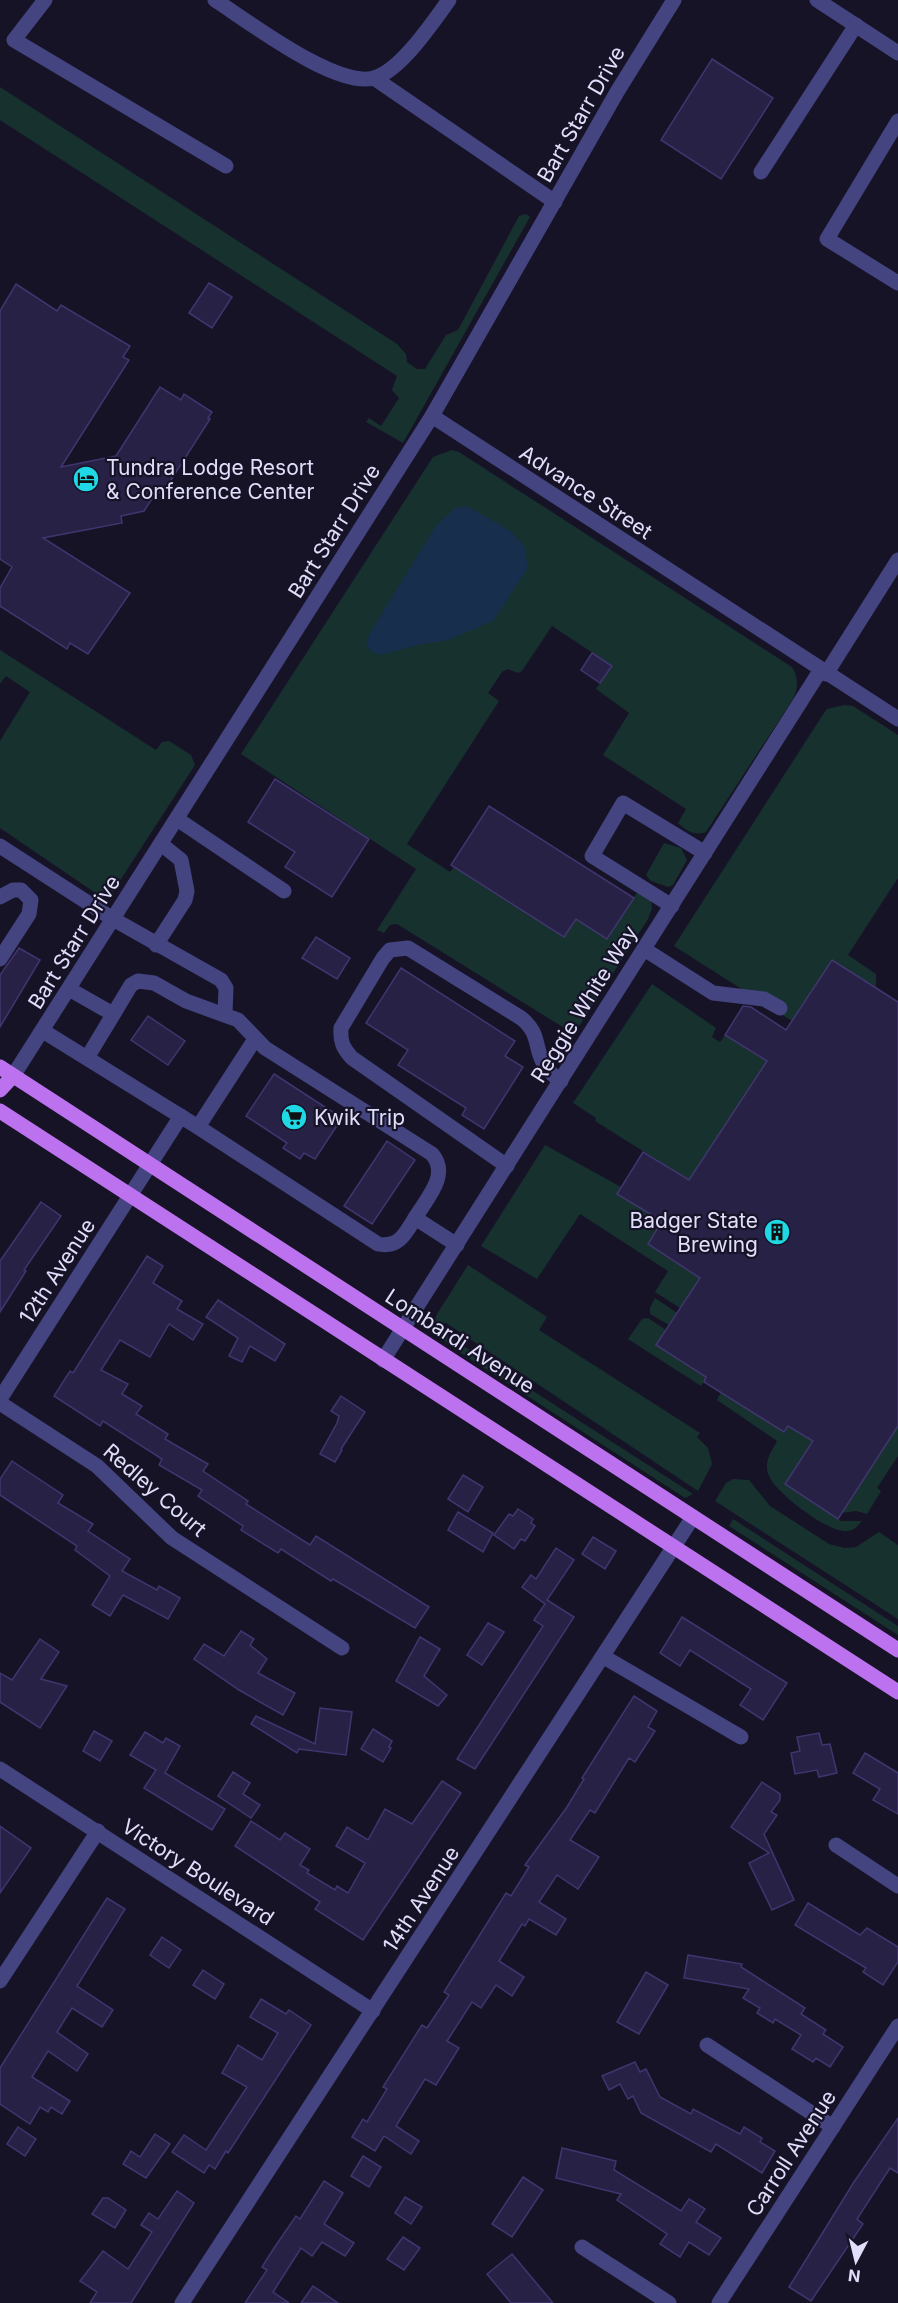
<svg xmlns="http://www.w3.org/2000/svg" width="898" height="2303" font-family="Inter,sans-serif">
	<rect width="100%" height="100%" fill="#161327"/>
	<g fill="#17312f">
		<path d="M0 87 397 344 406 354 407 362 417 369H425L446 335 458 330 519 216 526 214 530 217 403 443 366 422 369 418 381 426 399 398 392 390 397 376 0 120Z"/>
		<path d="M452 450 459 452 792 667C799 678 798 689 793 699L706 832C695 836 686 831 678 823L686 809 603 755 629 713 596 689 611 665 552 626 522 671 518 673 507 669 502 672 488 693 499 701 407 844 450 872 454 867 564 937 576 919 608 939 638 891 651 900 652 908 648 919 574 1034 397 924 390 925 384 933 377 930 416 869 241 754 433 457Z"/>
		<path d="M0 650 156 750 162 742 169 741 191 755 195 765 110 896H100L0 828V741L30 692 6 676 0 684Z"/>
		<path d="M844 705 853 706 898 735V878L848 955 876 974V988L832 960 792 1021 674 946 822 716 827 709Z"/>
		<path d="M664 843 681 848 687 860 673 885 668 887 651 881 646 875Z"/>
		<path d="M652 984 716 1028 712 1037 720 1042 725 1035 767 1061 689 1180 595 1121 596 1118 573 1103Z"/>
		<path d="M545 1145 621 1187 617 1194 662 1221 648 1244 700 1278 680 1308 655 1292 668 1271 580 1214 537 1279 481 1246Z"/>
		<path d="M468 1265 547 1317 539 1330 700 1433 697 1437 708 1448 712 1464 698 1491 446 1323H434L437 1314Z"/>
		<path d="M655 1298 677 1313 669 1325 650 1314V1308Z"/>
		<path d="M648 1318 666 1330 656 1345 706 1378 701 1386 628 1339 642 1319Z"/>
		<path d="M434 1331H440L693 1494 685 1498 453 1348Z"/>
		<path d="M721 1392 784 1432 788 1426 813 1441 785 1484 841 1521H862C858 1526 853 1531 847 1531 828 1533 776 1493 769 1476 763 1463 771 1452 777 1441L717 1400Z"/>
		<path d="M898 1426V1456L877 1488 881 1491 867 1514 856 1511 842 1513Z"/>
		<path d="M733 1479 749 1480 770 1506 829 1544 845 1548 856 1547 879 1532 898 1545V1619L715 1501 726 1483Z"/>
		<path d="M733 1519 898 1626V1635L729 1526Z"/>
	</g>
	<path fill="#172e4c" d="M467 506 509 530 524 545 528 568 493 621 448 640 418 645 381 655 372 652 366 645 370 633 435 527 455 508Z"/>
	<g fill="#282146" stroke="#40366f" stroke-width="1.5">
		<path d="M712 59 773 98 721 179 661 140Z"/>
		<path d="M209 283 232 297 212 328 189 313Z"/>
		<path d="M16 284 57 311 61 305 130 346 123 357 129 360 61 467 116 456 160 387 181 400 184 394 212 412 208 418 210 419 162 494 157 491 144 511 121 516 122 523 43 538 130 593 88 654 70 643 67 649 0 606V588L12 567 0 559V311Z"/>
		<path d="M592 653 612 666 600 683 581 670Z"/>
		<path d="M275 779 369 839 332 897 285 867 295 852 248 822Z"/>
		<path d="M489 806 634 898 607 939 576 919 564 937 451 865Z"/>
		<path d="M316 937 350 958 337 979 302 958Z"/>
		<path d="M19 948 40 960 0 1027V975Z"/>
		<path d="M832 960 898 1002V1426L838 1519 785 1484 813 1441 788 1426 784 1432 704 1382 706 1377 656 1345 700 1278 648 1244 662 1221 617 1194 643 1152 689 1180 767 1061 725 1035 743 1006 751 1007 786 1030Z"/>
		<path d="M401 968 515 1041 505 1056 523 1067 484 1129 462 1115 466 1108 398 1065 408 1050 366 1023Z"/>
		<path d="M148 1016 185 1041 168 1065 131 1040Z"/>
		<path d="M274 1074 342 1118 315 1159 304 1153 300 1159 283 1148 287 1143 246 1116Z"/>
		<path d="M387 1141 415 1160 372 1224 344 1206Z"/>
		<path d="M41 1202 61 1216 24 1270 26 1271 0 1312V1261Z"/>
		<path d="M147 1256 163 1266 153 1283 182 1301 177 1309 203 1324 193 1340 169 1324 150 1357 120 1340 101 1370 128 1384 122 1394 142 1406 136 1414 168 1434 165 1439 208 1464 203 1471 248 1501 246 1504 310 1545 316 1536 429 1607 415 1628 333 1579 331 1581 281 1549 278 1553 241 1530 243 1526 198 1496 202 1490 159 1465 162 1459 103 1421 100 1426 54 1396 70 1371 73 1373Z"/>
		<path d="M218 1300 285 1344 275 1361 250 1346 242 1362 229 1356 238 1338 206 1317Z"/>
		<path d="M341 1396 365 1412 341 1449 342 1450 335 1462 320 1454 337 1423 339 1416 331 1411Z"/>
		<path d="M12 1461 63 1495 58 1503 93 1524 88 1531 130 1559 122 1571 157 1590 159 1586 180 1598 168 1619 123 1595 110 1616 92 1605 110 1576 75 1550 77 1546 0 1495V1479Z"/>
		<path d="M463 1475 483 1487 468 1512 448 1499Z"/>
		<path d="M518 1509 533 1519 531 1523 535 1526 525 1541 521 1539 514 1549 494 1535 509 1514 513 1516Z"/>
		<path d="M458 1512 493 1533 483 1552 448 1530Z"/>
		<path d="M593 1537 616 1551 605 1569 582 1554Z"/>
		<path d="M556 1548 574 1560 547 1600 574 1617 475 1769 457 1759 543 1626 534 1620 545 1604 522 1587 531 1575 536 1579Z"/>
		<path d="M682 1617 787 1683 763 1720 740 1705 751 1689 690 1650 680 1666 660 1653Z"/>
		<path d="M488 1623 504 1632 482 1665 467 1655Z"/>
		<path d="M241 1631 254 1639 250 1645 267 1659 258 1673 295 1693 283 1715 239 1690 194 1659 204 1644 224 1656Z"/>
		<path d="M420 1637 440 1649 424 1676 447 1695 438 1706 396 1681Z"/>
		<path d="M40 1639 59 1652 41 1679 67 1686 40 1728 0 1702V1673L12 1680Z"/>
		<path d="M634 1696 657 1711 648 1727 655 1731 635 1762 629 1758 595 1813 590 1810 570 1840 599 1857 578 1889 557 1875 539 1902 566 1919 556 1935 529 1919 525 1926 522 1924 499 1961 524 1977 512 1996 496 1985 481 2008 472 2002 447 2041 459 2048 436 2085 425 2079 396 2126 419 2141 411 2154 384 2136 375 2151 352 2137 363 2119 367 2122 387 2089 383 2087 422 2025 427 2028 449 1995 444 1992 506 1893 511 1896 529 1867 525 1865 567 1807 584 1779 582 1778Z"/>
		<path d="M320 1708 352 1712 346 1755 299 1749 297 1753 251 1724 256 1716 315 1744Z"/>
		<path d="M373 1729 392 1741 389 1747 391 1748 383 1762 361 1749Z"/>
		<path d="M94 1731 112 1741 100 1761 83 1751Z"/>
		<path d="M145 1732 163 1743 166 1738 180 1746 165 1773 225 1809 212 1830 144 1788 156 1770 130 1755Z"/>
		<path d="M819 1733 822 1745 830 1744 837 1773 819 1777 817 1770 795 1774 791 1753 800 1751 797 1737Z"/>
		<path d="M865 1753 898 1773V1814L873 1800 880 1789 853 1773Z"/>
		<path d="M233 1772 250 1783 243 1794 260 1805 251 1818 218 1796Z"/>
		<path d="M442 1781 461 1793 363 1940 315 1909 320 1902 235 1846 251 1821 280 1840 285 1833 310 1849 300 1865 309 1870 307 1873 335 1890 337 1886 348 1893 365 1863 336 1846 347 1827 368 1840 385 1809 412 1824Z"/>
		<path d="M762 1782 780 1794V1800L771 1812 777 1815 764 1834 794 1900 772 1910 749 1863 769 1853 731 1827Z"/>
		<path d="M0 1826 31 1848 0 1893Z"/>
		<path d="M107 1898 125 1909 77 1986 113 2010 102 2027 72 2008 57 2032 88 2054 77 2071 48 2051 32 2077 70 2101 62 2114 51 2107 48 2112 40 2107 30 2124 0 2104V2068Z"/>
		<path d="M808 1903 860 1935 867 1928 898 1947V1962L883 1985 863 1972 866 1968 795 1925Z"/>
		<path d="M162 1937 181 1950 169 1968 150 1955Z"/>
		<path d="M688 1955 742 1964 741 1967 805 2008 801 2014 826 2030 823 2034 843 2047 830 2067 816 2058 813 2062 792 2049 801 2035 775 2019 773 2023 757 2013 760 2008 743 1998 749 1989 684 1978Z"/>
		<path d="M203 1970 224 1984 215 1999 193 1985Z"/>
		<path d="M646 1972 668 1985 639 2034 617 2022Z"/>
		<path d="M261 1999 286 2014 289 2010 311 2025 228 2153 226 2151 215 2169 209 2165 204 2173 172 2152 184 2135 206 2150 247 2087 222 2073 238 2045 262 2060 278 2033 250 2017Z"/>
		<path d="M635 2062 640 2072 646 2069 660 2097 691 2114 693 2109 740 2134 744 2127 762 2138 760 2142 775 2151 762 2173 716 2144 711 2152 641 2113 633 2096 628 2099 620 2084 609 2090 602 2076Z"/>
		<path d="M898 2118V2173L890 2168 857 2219 863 2224 811 2301 789 2287 854 2182Z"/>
		<path d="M18 2127 36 2139 25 2156 7 2144Z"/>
		<path d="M155 2134 170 2144 146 2178 123 2164 131 2151 140 2157Z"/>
		<path d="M562 2148 616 2161 614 2170 681 2211 689 2199 705 2209 696 2222 721 2238 709 2255 689 2242 680 2257 660 2244 667 2234 617 2200 621 2194 556 2178Z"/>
		<path d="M363 2156 381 2167 369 2187 351 2176Z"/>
		<path d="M523 2177 543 2190 512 2237 492 2224Z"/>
		<path d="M324 2181 343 2193 324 2224 354 2243 345 2256 322 2242 312 2256 301 2248 273 2292 289 2303H245L267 2270 262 2267 274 2248 296 2216 300 2219Z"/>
		<path d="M177 2191 194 2203 131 2303H90L97 2292 80 2281 103 2251 128 2269 152 2232 141 2225 149 2213 158 2219Z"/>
		<path d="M405 2197 422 2207 411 2224 395 2213Z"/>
		<path d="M103 2198H108L126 2210 115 2228 92 2214Z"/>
		<path d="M403 2237 420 2248 404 2270 387 2259Z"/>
		<path d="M512 2254 553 2303H511L487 2274Z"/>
		<path d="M313 2286 338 2303H301Z"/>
	</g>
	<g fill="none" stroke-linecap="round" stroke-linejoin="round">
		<g stroke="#444481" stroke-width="15">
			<path d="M45 0 14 40 226 166"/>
			<path d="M215 0C248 21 340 92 377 77 403 67 433 22 449 0"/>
			<path d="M817 0 898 53"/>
			<path d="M374 78 555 202"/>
			<path d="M898 121 827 239 898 283"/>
			<path d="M761 172 856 25"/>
			<path d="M432 416 898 719"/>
			<path d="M826 674 898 560"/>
			<path d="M177 819 284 891"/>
			<path d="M0 846 113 919 221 980 226 988 225 1013"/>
			<path d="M0 897 13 890H21L31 900 29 914 0 959"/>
			<path d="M672 906 592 856 623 803 705 853"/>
			<path d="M156 945 185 900 187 891 181 860 161 844"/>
			<path d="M644 949 713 993 764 999 780 1008"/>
			<path d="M69 989 113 1014"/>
			<path d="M43 1031 198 1127 378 1244C399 1248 405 1234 415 1218L457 1245"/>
			<path d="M87 1058 131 985 138 981 154 983 186 1001 238 1020 265 1048 432 1154C450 1175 427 1198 415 1218"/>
			<path d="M13 1076 432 416 617 92 674 0"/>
			<path d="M198 1127 255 1039"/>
			<path d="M507 1166 352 1058C343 1048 340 1042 341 1028L383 958 390 950 408 948 521 1018C547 1038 527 1058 561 1081"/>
			<path d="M383 1360 820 671"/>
			<path d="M0 1399 181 1116"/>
			<path d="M0 1403 97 1466 172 1538 342 1648"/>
			<path d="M604 1657 741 1737"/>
			<path d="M0 1769 373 2011"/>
			<path d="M836 1845 898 1886"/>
			<path d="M0 1981 98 1831"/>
			<path d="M707 2045 833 2127"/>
			<path d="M582 2247 669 2303"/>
			<path d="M182 2303 693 1517"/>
			<path d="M719 2303 898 2026"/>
		</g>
		<g stroke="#bc71ee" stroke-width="15">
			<path d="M0 1067 898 1650"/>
			<path d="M0 1090 13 1076"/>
			<path d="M0 1111 898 1692"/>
		</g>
	</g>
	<defs>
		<symbol id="hotel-disc" viewBox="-11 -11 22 22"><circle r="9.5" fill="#20d7e5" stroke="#161327"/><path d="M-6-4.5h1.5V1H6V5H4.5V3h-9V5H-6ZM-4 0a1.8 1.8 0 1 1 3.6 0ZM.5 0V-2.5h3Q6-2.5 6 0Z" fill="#111"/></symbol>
		<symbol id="supermarket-disc" viewBox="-11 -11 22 22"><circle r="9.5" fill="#20d7e5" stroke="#161327"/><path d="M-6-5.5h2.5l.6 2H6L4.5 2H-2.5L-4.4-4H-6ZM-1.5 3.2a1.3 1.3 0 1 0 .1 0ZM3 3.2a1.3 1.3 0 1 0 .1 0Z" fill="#111"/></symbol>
		<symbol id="building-disc" viewBox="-11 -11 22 22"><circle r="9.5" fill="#20d7e5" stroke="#161327"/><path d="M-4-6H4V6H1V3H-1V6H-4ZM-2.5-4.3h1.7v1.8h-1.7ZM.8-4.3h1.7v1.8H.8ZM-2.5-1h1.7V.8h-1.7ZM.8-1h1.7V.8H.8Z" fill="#111"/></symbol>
	</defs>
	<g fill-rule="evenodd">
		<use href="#hotel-disc" x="71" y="464" width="30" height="30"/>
		<use href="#supermarket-disc" x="279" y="1102" width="30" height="30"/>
		<use href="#building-disc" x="762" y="1217" width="30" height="30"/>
	</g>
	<g text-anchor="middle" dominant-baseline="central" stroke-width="4.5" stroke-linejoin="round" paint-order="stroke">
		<g font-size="21" fill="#e0defb" stroke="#161327">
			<text transform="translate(581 114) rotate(-60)">Bart Starr Drive</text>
			<text transform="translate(586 492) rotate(33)">Advance Street</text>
			<text transform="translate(334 531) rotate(-58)">Bart Starr Drive</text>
			<text transform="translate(74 942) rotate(-58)">Bart Starr Drive</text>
			<text transform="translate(584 1004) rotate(-58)">Reggie White Way</text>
			<text transform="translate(57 1271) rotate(-57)">12th Avenue</text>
			<text transform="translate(460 1341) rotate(33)">Lombardi Avenue</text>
			<text transform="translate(155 1490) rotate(41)">Redley Court</text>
			<text transform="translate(198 1872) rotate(33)">Victory Boulevard</text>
			<text transform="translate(421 1899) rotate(-57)">14th Avenue</text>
			<text transform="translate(791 2153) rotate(-57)">Carroll Avenue</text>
		</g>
		<g font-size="21" fill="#e0defb" stroke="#161327" text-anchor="start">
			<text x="106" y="467">Tundra Lodge Resort<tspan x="106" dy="24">&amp; Conference Center</tspan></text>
			<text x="314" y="1117">Kwik Trip</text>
			<text x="758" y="1220" text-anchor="end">Badger State<tspan x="758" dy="24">Brewing</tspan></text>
		</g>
	</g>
	<g transform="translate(856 2261) rotate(187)" stroke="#161327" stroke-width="4.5" paint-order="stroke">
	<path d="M0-4.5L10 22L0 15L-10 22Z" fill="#e0defb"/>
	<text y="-9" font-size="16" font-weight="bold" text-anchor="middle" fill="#e0defb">N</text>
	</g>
</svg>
